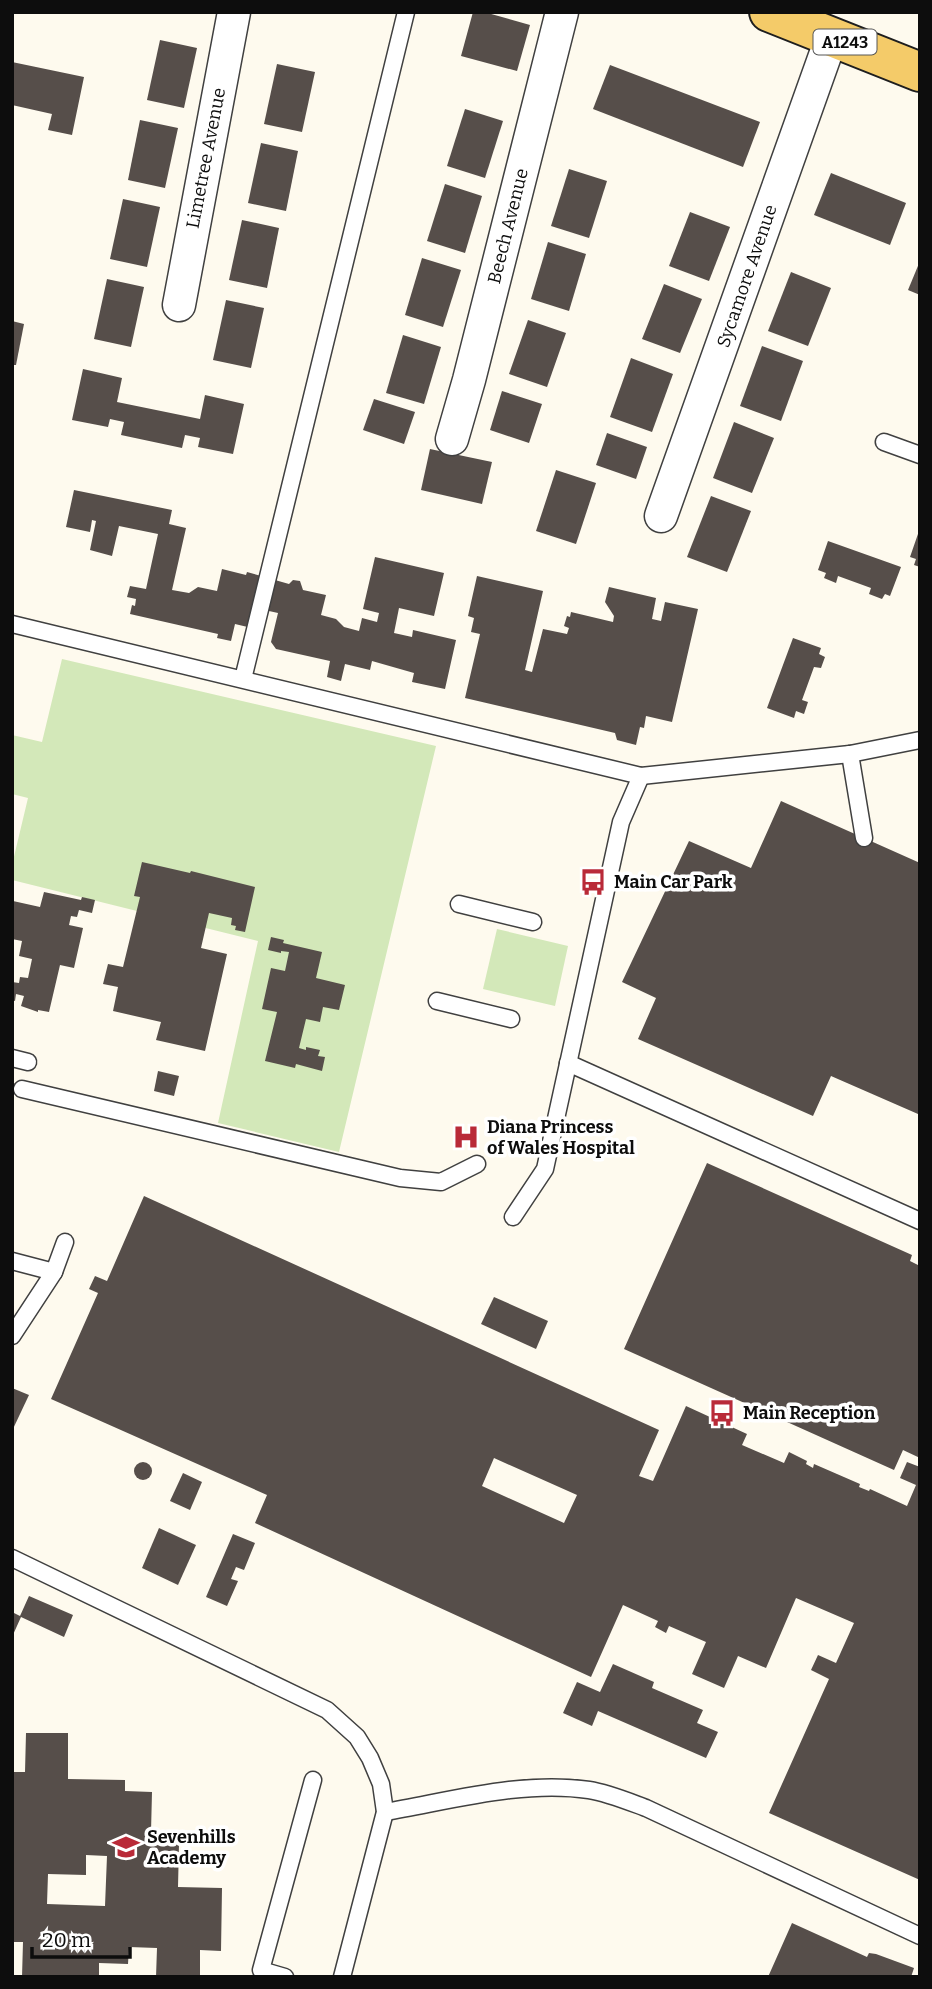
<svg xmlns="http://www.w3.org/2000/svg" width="932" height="1989" font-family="Bitter,serif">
	<rect width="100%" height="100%" fill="#fefaee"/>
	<g fill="#d3e8b9">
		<path d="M62 659 436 746 339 1152 218 1123 258 941 12 880V865L28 798 12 794V735L42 742Z"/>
		<path d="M497 929 568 946 555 1006 483 989Z"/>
	</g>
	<g fill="#564e4a" fill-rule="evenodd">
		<path d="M473 12H484L530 25 517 71 461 56Z"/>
		<path d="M160 40 197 48 184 108 147 100Z"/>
		<path d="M12 62 84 77 72 135 48 130 52 114 12 105Z"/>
		<path d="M277 64 315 72 302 132 264 124Z"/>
		<path d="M610 65 760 122 743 167 593 109Z"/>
		<path d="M465 109 503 121 485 178 447 166Z"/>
		<path d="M140 120 178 128 165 188 128 180Z"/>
		<path d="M261 143 298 151 286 211 248 203Z"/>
		<path d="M569 169 607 181 589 238 551 226Z"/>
		<path d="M831 173 906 203 890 245 814 215Z"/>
		<path d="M445 184 482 196 465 253 427 241Z"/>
		<path d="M123 199 160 207 147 267 110 259Z"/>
		<path d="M690 212 730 227 709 281 669 266Z"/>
		<path d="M242 220 279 228 267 288 229 280Z"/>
		<path d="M548 242 586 254 569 311 531 299Z"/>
		<path d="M422 258 461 270 443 327 405 315Z"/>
		<path d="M920 261V295L908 290Z"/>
		<path d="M791 272 831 288 808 346 768 331Z"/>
		<path d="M107 279 144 287 131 347 94 339Z"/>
		<path d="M664 284 702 299 680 353 642 339Z"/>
		<path d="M226 300 264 308 251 368 213 360Z"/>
		<path d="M528 320 566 333 547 387 509 374Z"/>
		<path d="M12 321 24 324 16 365H12Z"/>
		<path d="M403 335 441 347 424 404 386 393Z"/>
		<path d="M762 346 803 361 781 421 740 406Z"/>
		<path d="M631 358 673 374 652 432 610 417Z"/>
		<path d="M83 369 122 378 117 402 200 419 205 395 244 404 233 454 198 447 200 438 185 435 182 448 121 435 124 422 110 419 108 427 72 420Z"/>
		<path d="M502 391 542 404 529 443 490 430Z"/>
		<path d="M374 399 415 412 404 444 363 430Z"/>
		<path d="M734 422 774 438 752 493 713 478Z"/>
		<path d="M607 433 647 447 636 479 596 465Z"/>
		<path d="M430 449 492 462 482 504 421 490Z"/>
		<path d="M556 470 596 483 576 544 536 531Z"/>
		<path d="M74 490 172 510 169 524 186 528 172 590 189 593 198 587 217 591 222 569 246 575 247 572 289 584 293 580 300 581 303 590 326 595 321 615 336 619 344 627 359 631 362 618 377 622 379 613 363 609 375 557 444 573 434 616 399 608 394 633 412 637 413 630 456 640 445 689 412 682 414 673 372 661 370 670 345 664 341 681 327 677 330 661 276 649 271 642 278 613 260 609 256 629 235 624 231 641 217 638 218 634 130 614 132 605 135 606 136 599 127 597 130 586 146 589 158 534 119 526 112 556 90 550 96 521 92 520 90 532 66 527Z"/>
		<path d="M711 496 751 511 727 572 687 557Z"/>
		<path d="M919 531H920V567L914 565 916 559 910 557Z"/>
		<path d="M828 541 901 567 890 596 885 594 882 599 869 594 871 588 838 576 836 583 824 578 826 573 818 570Z"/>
		<path d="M477 576 543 591 525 670 532 672 543 629 567 634 569 628 564 626 567 616 570 617 571 612 613 622 614 616 605 602 609 587 656 598 652 619 661 621 665 602 698 609 672 722 646 716 644 728 640 727 636 745 617 740 615 733 465 698 480 634 471 632 474 618 468 616Z"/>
		<path d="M793 638 821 648 819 654 825 657 821 668 814 667 802 700 808 702 804 714 796 711 794 718 767 708Z"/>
		<path d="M781 801 920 863V1110L918 1114 831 1076 813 1116 638 1039 656 998 622 982 689 841 751 868Z"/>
		<path d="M142 862 190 873 191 871 255 887 245 932 235 930 236 926 231 925 232 918 209 913 201 948 227 954 205 1051 156 1040 161 1022 113 1011 118 987 103 984 108 964 123 967 140 897 134 896Z"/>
		<path d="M44 892 81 900 82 897 95 900 92 913 79 910 77 917 71 916 69 925 83 928 74 968 60 965 49 1012 38 1010V1012L21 1006 24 996 16 994 15 1001 12 1000V982L19 983 20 977 28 978 32 959 19 956 22 941 12 939 13 901 40 907Z"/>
		<path d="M271 937 284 940 283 943 322 952 316 978 345 985 339 1010 323 1007 320 1022 306 1019 299 1048 306 1050V1047L320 1050 318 1056 325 1057 322 1071 296 1064 295 1068 265 1061 277 1012 262 1009 271 968 285 971 289 952 281 951V953L268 950Z"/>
		<path d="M158 1071 179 1076 174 1096 154 1091Z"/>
		<path d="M707 1163 912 1255 910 1261 920 1266V1458L903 1450 894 1470 624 1349Z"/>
		<path d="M144 1196 659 1430 639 1476 653 1481 686 1406 747 1434 742 1445 784 1463 789 1452 807 1461 806 1464 813 1468 814 1464 860 1484 859 1487 869 1491 870 1489 907 1506 916 1485 900 1478 907 1462 920 1467V1880L769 1813 829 1679 811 1670 818 1655 836 1663 854 1623 796 1598 766 1668 738 1656 724 1688 692 1674 706 1642 669 1626 666 1633 655 1627 658 1621 623 1605 591 1677 255 1523 267 1495 51 1399 98 1293 89 1289 95 1276 107 1281ZM494 1458 577 1495 564 1523 482 1486Z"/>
		<path d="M494 1297 548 1321 536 1349 481 1324Z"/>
		<path d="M12 1388 29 1395 12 1431Z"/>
		<circle cx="143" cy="1471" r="9"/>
		<path d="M183 1473 202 1482 190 1510 170 1501Z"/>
		<path d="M159 1528 196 1545 178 1585 142 1568Z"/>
		<path d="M233 1534 255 1543 244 1570 236 1567 231 1579 238 1581 227 1606 206 1597Z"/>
		<path d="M29 1596 73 1615 64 1637 21 1617 12 1637V1612L20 1616Z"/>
		<path d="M613 1664 654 1682 652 1688 703 1710 697 1723 718 1732 706 1758 598 1711 592 1726 563 1713 577 1682 600 1692Z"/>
		<path d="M26 1733H68V1779L125 1780V1791L152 1792 151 1832H162V1844H179L178 1887 222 1888 221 1951 200 1950V1977H156L157 1948 129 1947 128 1964 99 1963V1977H22L23 1942H12V1772H25ZM86 1855 107 1856 105 1906 47 1904 48 1874 86 1875Z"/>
		<path d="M792 1923 867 1957 869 1953 876 1954 914 1968 911 1977H768Z"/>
	</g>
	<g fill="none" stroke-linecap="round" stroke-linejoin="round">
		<defs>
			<g id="lane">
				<path d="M884 442 920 455"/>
				<path d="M12 624 641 776 850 754 920 740"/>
				<path d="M243 679 406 12"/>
				<path d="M850 754 864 838"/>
				<path d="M459 904 533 922"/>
				<path d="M437 1001 511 1019"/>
				<path d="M12 1058 28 1062"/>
				<path d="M568 1063 920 1221"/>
				<path d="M22 1089 400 1178 441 1182 477 1164"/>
				<path d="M513 1217 545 1169 621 822 641 776"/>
				<path d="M12 1261 54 1272"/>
				<path d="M12 1336 54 1272 65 1242"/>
				<path d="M12 1558 327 1710 357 1737 370 1758 381 1784 385 1812 342 1977"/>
				<path d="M385 1812C450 1801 522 1780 589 1790 608 1793 627 1801 646 1808L920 1936"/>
				<path d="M285 1977 261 1970 313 1780"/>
			</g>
			<g id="street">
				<path d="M179 305 234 12"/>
				<path d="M452 439 469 380 562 12"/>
				<path d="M661 516 832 36"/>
			</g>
			<path id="primary" d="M769 12 920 72"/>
		</defs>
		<use href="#lane" stroke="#404040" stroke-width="19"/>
		<use href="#street" stroke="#404040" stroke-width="35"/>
		<use href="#primary" stroke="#1e1e1e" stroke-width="42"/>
		<use href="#lane" stroke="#fff" stroke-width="16"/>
		<use href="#street" stroke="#fff" stroke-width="32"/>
		<use href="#primary" stroke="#f4cb69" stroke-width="38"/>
	</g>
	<defs>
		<symbol id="bus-bare" viewBox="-9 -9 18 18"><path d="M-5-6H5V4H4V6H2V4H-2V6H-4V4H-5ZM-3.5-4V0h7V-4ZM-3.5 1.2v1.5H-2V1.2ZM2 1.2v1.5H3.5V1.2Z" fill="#b92a38" stroke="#fff" stroke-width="2.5" paint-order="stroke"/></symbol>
		<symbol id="hospital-bare" viewBox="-9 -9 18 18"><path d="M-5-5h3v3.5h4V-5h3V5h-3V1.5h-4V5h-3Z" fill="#b92a38" stroke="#fff" stroke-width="2.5" paint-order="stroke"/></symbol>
		<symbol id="school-bare" viewBox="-9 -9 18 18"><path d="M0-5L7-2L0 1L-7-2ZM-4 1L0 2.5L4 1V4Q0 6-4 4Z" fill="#b92a38" stroke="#fff" stroke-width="2.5" paint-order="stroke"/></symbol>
	</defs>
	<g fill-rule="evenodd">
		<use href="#bus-bare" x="574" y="863" width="38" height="38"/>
		<use href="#hospital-bare" x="447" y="1118" width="38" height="38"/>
		<use href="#bus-bare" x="703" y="1394" width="38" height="38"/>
		<use href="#school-bare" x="107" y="1828" width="38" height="38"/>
	</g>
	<g text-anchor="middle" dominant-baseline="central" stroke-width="7" stroke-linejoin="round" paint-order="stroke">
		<rect fill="#fff" stroke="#565656" stroke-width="2" x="813.5" y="29.5" width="63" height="25" rx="5"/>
		<g font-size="16" font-weight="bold" fill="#0d0d0d">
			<text x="845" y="42">A1243</text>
		</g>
		<g font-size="18" fill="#0d0d0d" stroke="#fff">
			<text transform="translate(206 158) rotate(-79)">Limetree Avenue</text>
			<text transform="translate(508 226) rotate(-76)">Beech Avenue</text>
			<text transform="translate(747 276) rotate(-71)">Sycamore Avenue</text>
		</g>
		<g font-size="18" font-weight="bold" fill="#0d0d0d" stroke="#fff" text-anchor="start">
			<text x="614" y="882">Main Car Park</text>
			<text x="487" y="1127">Diana Princess<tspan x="487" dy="21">of Wales Hospital</tspan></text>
			<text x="743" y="1413">Main Reception</text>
			<text x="147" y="1837">Sevenhills<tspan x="147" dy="21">Academy</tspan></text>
		</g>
	</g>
	<rect width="932" height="1989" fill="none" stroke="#0d0d0d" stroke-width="28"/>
	<path d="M32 1947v10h98v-10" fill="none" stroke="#0d0d0d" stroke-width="3.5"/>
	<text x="42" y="1947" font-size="21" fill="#0d0d0d" stroke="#ffffff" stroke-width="5" paint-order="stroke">20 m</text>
</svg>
